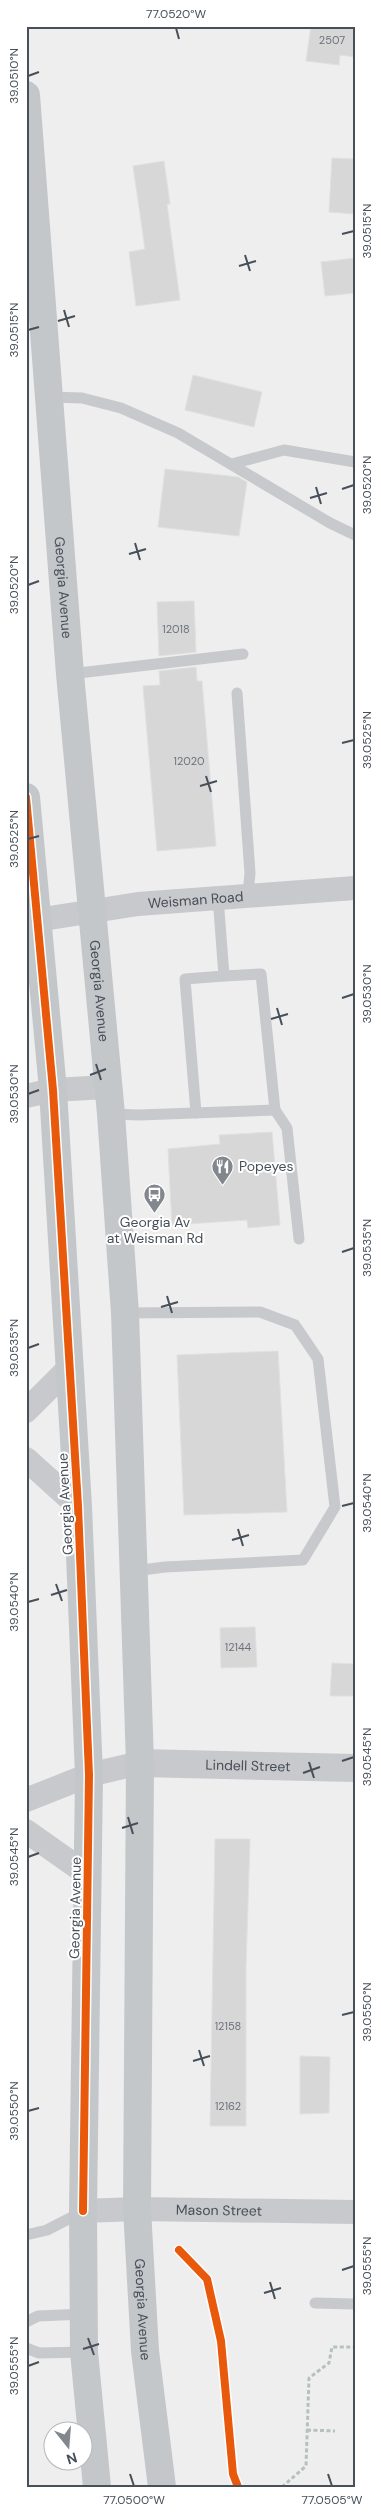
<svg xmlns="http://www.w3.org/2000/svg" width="381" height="2513" font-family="'DM Sans',sans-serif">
	<rect width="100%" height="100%" fill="#eee"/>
	<g fill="#d7d7d8" stroke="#dfe0e1">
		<path d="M311 26H355V57L340 55 339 65 306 61Z"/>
		<path d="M332 158 355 159V214L329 212Z"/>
		<path d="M164 161 170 204H167L180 300 136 306 129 252 145 249 133 166Z"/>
		<path d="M355 258V293L325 296 321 262Z"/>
		<path d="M193 375 262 392 254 427 185 410Z"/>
		<path d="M165 469 238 477 247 482 239 536 158 527Z"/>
		<path d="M194 601 196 652 159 656 157 602Z"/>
		<path d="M196 667 197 681H202L216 846 157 851 143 686 160 685 159 671Z"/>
		<path d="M272 1132 280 1225 248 1228 247 1220 172 1225 168 1149 220 1144 219 1135Z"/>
		<path d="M278 1351 287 1512 184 1515 177 1355Z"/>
		<path d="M255 1627 257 1667 221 1668 220 1628Z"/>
		<path d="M332 1663 355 1664V1696H330Z"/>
		<path d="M215 1839H250L246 1967V2126H210Z"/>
		<path d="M300 2056 330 2057 329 2113 300 2114Z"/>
	</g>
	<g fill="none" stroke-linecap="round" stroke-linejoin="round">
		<g stroke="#b6c1be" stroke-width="3" stroke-dasharray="4 2.5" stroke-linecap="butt">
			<path d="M307 2430 335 2431"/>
			<path d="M282 2487 306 2466 309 2378 329 2363 332 2347H355"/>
		</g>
		<g stroke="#c8c9cc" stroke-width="11">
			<path d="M49 397 82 398 121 408 178 433 330 523 355 535"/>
			<path d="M232 464 284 450 355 462"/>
			<path d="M70 674 243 654"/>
			<path d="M237 693 250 873 248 895"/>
			<path d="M275 1110 287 1128 299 1239"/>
			<path d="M196 1113 185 979 224 976"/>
			<path d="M111 1114 139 1115 275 1110 261 974 224 976 218 897"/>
			<path d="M125 1313 260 1312 295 1325 318 1359 335 1507 303 1560 165 1567 134 1571"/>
			<path d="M26 2235 47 2230 82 2212"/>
			<path d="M315 2303 355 2304"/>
			<path d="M26 2322 38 2316 84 2314"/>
			<path d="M26 2348 39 2353 84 2352"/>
		</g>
		<g stroke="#c8c9cc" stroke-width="24">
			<path id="s1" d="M37 920 138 904 355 888"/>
			<path d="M26 1096 53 1090 107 1087"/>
			<path d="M26 1411 71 1366"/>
			<path d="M26 1459 78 1506"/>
			<path d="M26 1800 89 1775 140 1763"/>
			<path d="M26 1831 87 1874"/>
			<path id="s2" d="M83 2211 137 2209 355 2212"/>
		</g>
		<path stroke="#c8c9cc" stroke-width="28" id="s3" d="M140 1763 355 1768"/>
		<g stroke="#c4c7ca" stroke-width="28">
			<path id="s4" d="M26 95 70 674 111 1114 125 1313 140 1763 137 2209 145 2351 162 2487"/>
			<path d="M26 797 53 1090 78 1506 89 1775 83 2211 84 2352 97 2487"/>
		</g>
		<defs>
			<g id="cycleway">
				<path d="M26 797 53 1090 78 1506 89 1775 83 2211"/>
				<path d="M179 2250 207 2279 221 2341 233 2474 238 2487"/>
			</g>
		</defs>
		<use href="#cycleway" stroke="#fff" stroke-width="11"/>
		<use href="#cycleway" stroke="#e8590c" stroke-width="8"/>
	</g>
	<path fill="none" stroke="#474f59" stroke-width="2" d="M176 28 179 39M28 76 39 72M342 234 354 231M245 255 250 271M239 266 256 261M64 310 69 327M58 321 75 316M28 330 39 327M316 487 321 504M342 489 354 485M310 498 327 493M135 543 140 560M129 554 146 549M28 585 39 581M342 743 354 740M206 776 211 792M200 786 217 781M28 839 39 836M342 998 354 994M277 1008 282 1025M271 1019 288 1014M96 1064 101 1080M90 1075 106 1069M28 1094 39 1090M342 1252 354 1248M167 1296 172 1313M161 1307 178 1302M28 1348 39 1344M342 1506 354 1503M238 1529 243 1546M232 1540 249 1535M56 1584 62 1601M51 1595 67 1590M28 1602 39 1599M342 1761 354 1757M309 1762 314 1778M303 1773 320 1767M128 1817 133 1834M122 1828 138 1823M28 1857 39 1853M342 2015 354 2012M199 2050 204 2066M193 2061 210 2056M28 2111 39 2108M342 2270 354 2266M270 2282 275 2299M264 2293 281 2288M88 2338 94 2355M83 2349 99 2344M28 2366 39 2362M130 2474 134 2486M328 2474 332 2486"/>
	<defs>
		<symbol id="restaurant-pin" viewBox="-11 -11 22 30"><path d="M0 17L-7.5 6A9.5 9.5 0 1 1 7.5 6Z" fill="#81878d" stroke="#fff"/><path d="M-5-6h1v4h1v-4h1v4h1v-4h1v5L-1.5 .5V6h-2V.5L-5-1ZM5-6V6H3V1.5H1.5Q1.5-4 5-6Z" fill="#fff"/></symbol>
		<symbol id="bus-pin" viewBox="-11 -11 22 30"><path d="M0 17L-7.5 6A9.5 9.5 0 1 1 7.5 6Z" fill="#81878d" stroke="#fff"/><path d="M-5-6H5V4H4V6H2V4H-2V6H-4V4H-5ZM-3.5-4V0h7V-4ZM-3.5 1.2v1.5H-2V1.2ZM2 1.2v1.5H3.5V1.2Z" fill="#fff"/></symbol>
	</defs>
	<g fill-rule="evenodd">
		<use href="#restaurant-pin" x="210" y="1154" width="25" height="34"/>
		<use href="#bus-pin" x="142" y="1182" width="25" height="34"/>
	</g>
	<g text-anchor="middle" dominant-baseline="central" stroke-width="4" stroke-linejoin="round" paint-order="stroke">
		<g font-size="11" fill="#6c727a">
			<text x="332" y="40">2507</text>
			<text x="176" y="629">12018</text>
			<text x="189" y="761">12020</text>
			<text x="238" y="1647">12144</text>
			<text x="228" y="2026">12158</text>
			<text x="228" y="2106">12162</text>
		</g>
		<g font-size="14" fill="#474f59" stroke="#fff">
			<text stroke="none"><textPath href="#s4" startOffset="494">Georgia Avenue</textPath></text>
			<text stroke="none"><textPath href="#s1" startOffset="160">Weisman Road</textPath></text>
			<text stroke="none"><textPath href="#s4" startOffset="899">Georgia Avenue</textPath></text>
			<text transform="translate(65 1504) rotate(-93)">Georgia Avenue</text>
			<text stroke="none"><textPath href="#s3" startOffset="108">Lindell Street</textPath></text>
			<text transform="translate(75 1908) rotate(-89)">Georgia Avenue</text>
			<text stroke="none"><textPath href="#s2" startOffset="136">Mason Street</textPath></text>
			<text stroke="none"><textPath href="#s4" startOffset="2219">Georgia Avenue</textPath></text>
		</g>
		<g font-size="14" fill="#474f59" stroke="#fff" text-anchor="start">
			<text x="239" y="1166">Popeyes</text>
			<text x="155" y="1222" text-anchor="middle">Georgia Av<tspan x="155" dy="16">at Weisman Rd</tspan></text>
		</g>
	</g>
	<rect width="381" height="2513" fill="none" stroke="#ffffff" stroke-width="55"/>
	<g transform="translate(68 2446) rotate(163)"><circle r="24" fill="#ffffff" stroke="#b5b9bd"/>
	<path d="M0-4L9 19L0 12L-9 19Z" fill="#81878d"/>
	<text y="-8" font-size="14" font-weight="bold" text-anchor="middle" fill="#474f59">N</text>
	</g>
	<rect x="28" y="28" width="326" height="2458" fill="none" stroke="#474f59" stroke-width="2"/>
	<g font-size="12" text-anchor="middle" fill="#474f59">
		<text x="176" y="18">77.0520°W</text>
		<text transform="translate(14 76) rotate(-90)" y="4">39.0510°N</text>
		<text transform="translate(367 231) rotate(-90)" y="4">39.0515°N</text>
		<text transform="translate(14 330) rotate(-90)" y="4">39.0515°N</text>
		<text transform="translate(367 485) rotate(-90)" y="4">39.0520°N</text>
		<text transform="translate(14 585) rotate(-90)" y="4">39.0520°N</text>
		<text transform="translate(367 740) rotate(-90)" y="4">39.0525°N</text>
		<text transform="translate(14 839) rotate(-90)" y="4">39.0525°N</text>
		<text transform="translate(367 994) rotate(-90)" y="4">39.0530°N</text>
		<text transform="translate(14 1094) rotate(-90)" y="4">39.0530°N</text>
		<text transform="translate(367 1248) rotate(-90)" y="4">39.0535°N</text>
		<text transform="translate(14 1348) rotate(-90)" y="4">39.0535°N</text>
		<text transform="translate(367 1503) rotate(-90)" y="4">39.0540°N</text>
		<text transform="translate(14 1602) rotate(-90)" y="4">39.0540°N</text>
		<text transform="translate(367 1757) rotate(-90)" y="4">39.0545°N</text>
		<text transform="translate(14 1857) rotate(-90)" y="4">39.0545°N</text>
		<text transform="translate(367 2012) rotate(-90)" y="4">39.0550°N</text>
		<text transform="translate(14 2111) rotate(-90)" y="4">39.0550°N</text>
		<text transform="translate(367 2266) rotate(-90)" y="4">39.0555°N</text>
		<text transform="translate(14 2366) rotate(-90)" y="4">39.0555°N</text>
		<text x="134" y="2504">77.0500°W</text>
		<text x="332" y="2504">77.0505°W</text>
	</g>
</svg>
